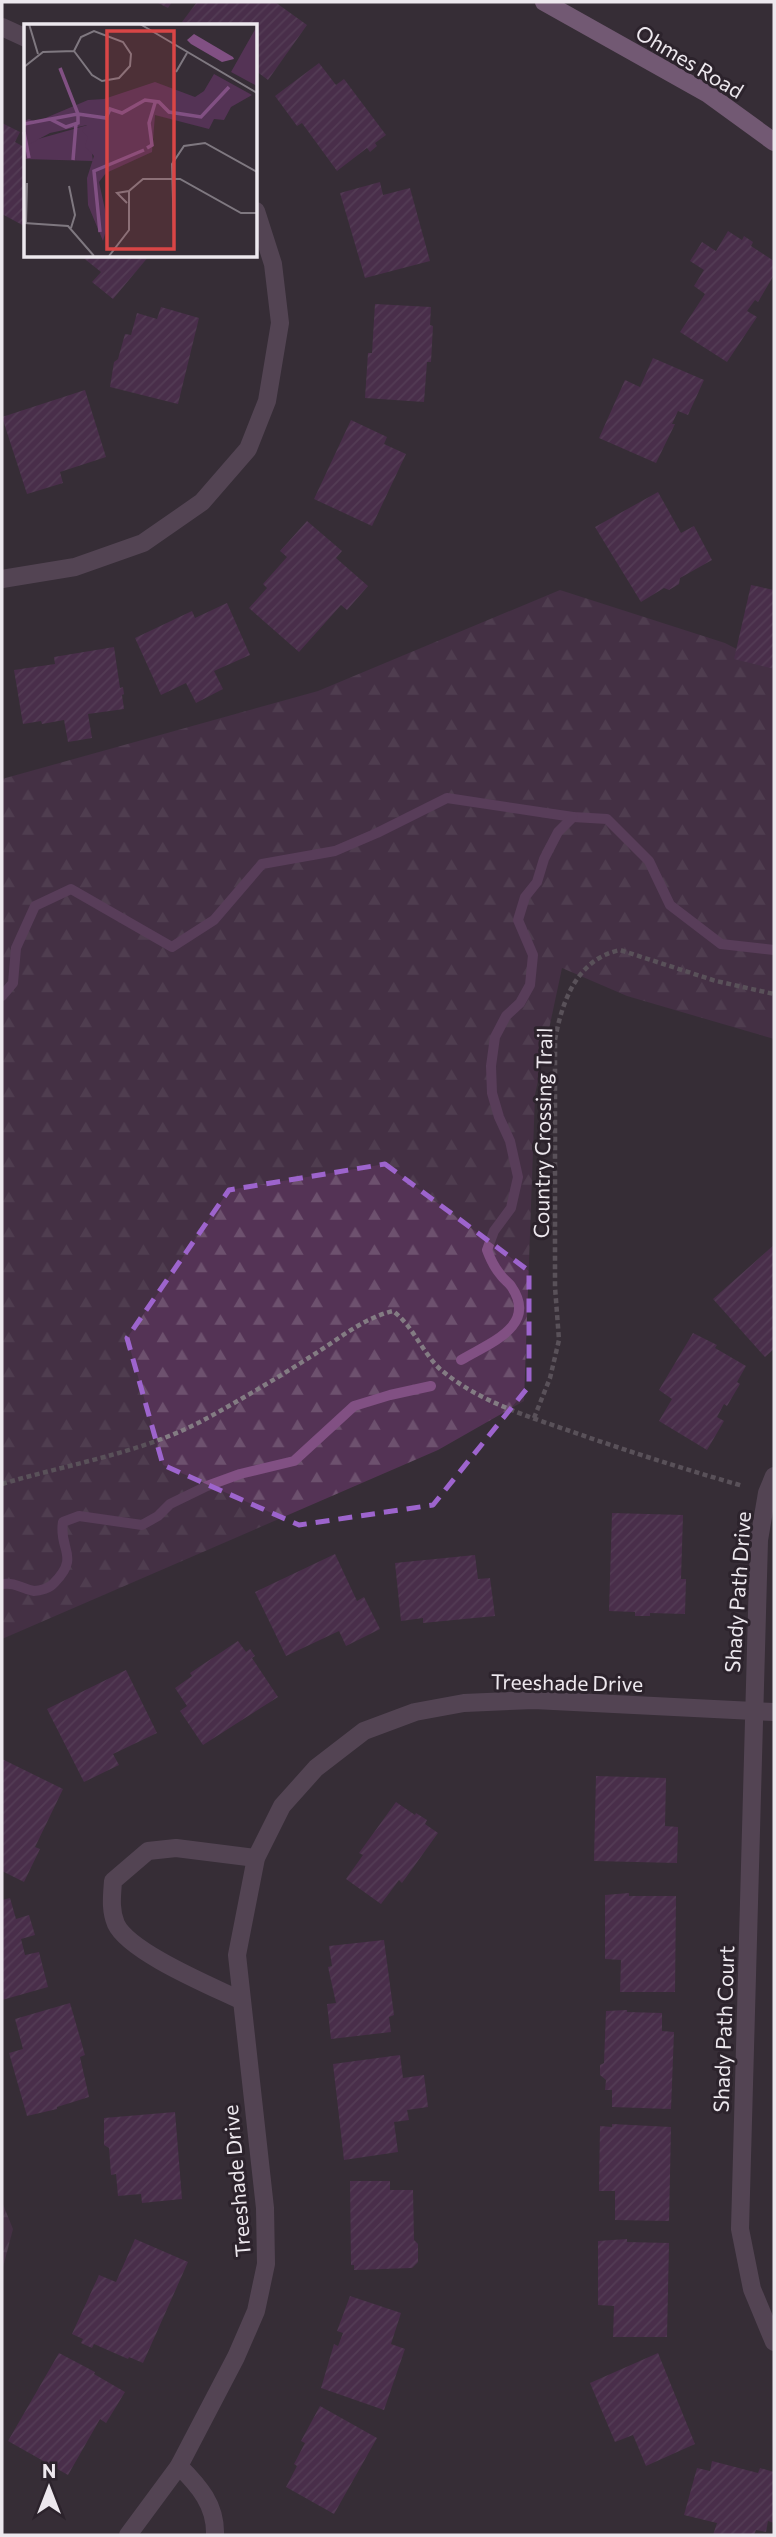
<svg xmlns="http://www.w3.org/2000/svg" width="776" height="2537" font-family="Commissioner,sans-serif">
	<defs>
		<pattern id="forest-firs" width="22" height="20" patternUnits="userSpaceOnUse" patternTransform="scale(1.75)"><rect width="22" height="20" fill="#543355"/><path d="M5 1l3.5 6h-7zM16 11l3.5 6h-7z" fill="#6d516e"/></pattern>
		<pattern id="building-hatch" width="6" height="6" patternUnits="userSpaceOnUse" patternTransform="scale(1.75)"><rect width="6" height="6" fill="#5f3062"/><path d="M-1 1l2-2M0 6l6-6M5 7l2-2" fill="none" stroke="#764e79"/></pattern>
	</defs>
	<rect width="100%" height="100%" fill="#362d36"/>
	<g fill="url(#forest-firs)">
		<path d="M560 590 725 643 774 668V1039L627 996 562 968 535 1095 524 1401 438 1450 2 1639V779L318 691Z"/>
		<path d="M2 2202 13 2229 2 2271Z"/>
	</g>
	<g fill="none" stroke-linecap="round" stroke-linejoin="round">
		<g stroke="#815083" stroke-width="10">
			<path d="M2 996 13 983 16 948 35 906 71 889 172 947 214 920 262 864 335 851 377 833 447 798 573 817 607 819 649 861 670 905 721 944 774 950"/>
			<path d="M461 1360C489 1343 539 1326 511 1286 508 1282 503 1279 500 1274 494 1267 490 1258 487 1250L494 1231 511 1208 518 1177 510 1141 499 1117 492 1093 491 1066 495 1037 506 1016 520 1003 530 985 533 955 518 920 525 897 537 882 544 859 558 832 573 817"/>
			<path d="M2 1584C17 1582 21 1589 34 1591 40 1591 50 1588 54 1583 81 1556 58 1549 63 1522L79 1516 142 1525 158 1516 170 1504 207 1486 240 1474 294 1461 354 1406 390 1395 431 1386"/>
		</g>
	</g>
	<g fill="url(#building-hatch)">
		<path d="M156 2H172L168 8Z"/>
		<path d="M197 2H275L307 25 268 80 256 71V26H188L182 22Z"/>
		<path d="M319 63 336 85 344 79 386 135 375 143 377 146 370 152 367 148 337 171 302 123 297 126 275 96Z"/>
		<path d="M2 123 20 132 15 142 26 148V227L2 214Z"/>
		<path d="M380 182 383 195 410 188 430 261 365 278 340 193Z"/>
		<path d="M728 231 742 240 744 236 753 242 751 246 774 261V275L758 302 755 300 747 311 757 317 727 362 680 332 705 294 694 286 704 270 690 261 702 242 716 251Z"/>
		<path d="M81 256H149L113 299 92 282 101 272Z"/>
		<path d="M375 304 431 307 430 325 433 326 431 362H427L424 402 365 398 368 353H372Z"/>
		<path d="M161 307 199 318 178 404 110 387 114 362 118 359 125 334 131 335 137 313 157 319Z"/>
		<path d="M653 358 704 380 688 415 678 411 672 424H675L656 463 599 438 625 380 640 387Z"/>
		<path d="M85 390 106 457 60 472 63 483 27 494 2 417Z"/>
		<path d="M351 420 387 437 384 444 406 454 372 526 314 499Z"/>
		<path d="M658 492 681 533 694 526 712 560 680 578 679 584 669 590 664 588 641 602 595 527Z"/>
		<path d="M307 521 342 551 336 558 368 586 347 610 341 605 299 652 249 608 267 588 263 584 287 557 280 551Z"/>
		<path d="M751 585 774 590V669L734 659Z"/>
		<path d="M227 603 250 655 214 671 223 689 196 703 186 683 161 695 135 638 192 611 195 618Z"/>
		<path d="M114 647 120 688 123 687 124 694 122 695 124 709 88 714 92 738 68 742 64 720 42 724 41 721 23 724 14 670 55 664 54 657Z"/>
		<path d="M774 1245V1349L765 1357 713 1299Z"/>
		<path d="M693 1333 717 1345 715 1348 746 1366 737 1382 740 1384 727 1406 724 1404 717 1417 724 1421 707 1450 659 1421 672 1399 659 1390Z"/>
		<path d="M612 1513 683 1515 681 1579H686L685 1614 650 1613V1616H635V1612L609 1611Z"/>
		<path d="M335 1554 357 1601 364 1597 380 1629 346 1646 339 1631 286 1656 255 1592Z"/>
		<path d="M475 1555 478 1579 490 1578 495 1616 423 1623V1618L401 1621 395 1563Z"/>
		<path d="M238 1641 246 1652 250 1649 255 1656 252 1658 278 1697 203 1745 180 1711 187 1706 175 1688 192 1676 190 1673Z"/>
		<path d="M126 1670 157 1733 113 1754 119 1765 84 1782 47 1709Z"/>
		<path d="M2 1759 63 1789 35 1847 40 1849 24 1882 2 1871Z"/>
		<path d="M596 1776 666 1778 665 1826 678 1827 677 1863 594 1861Z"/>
		<path d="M396 1802 415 1815 416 1813 427 1820 425 1824 438 1833 402 1883 399 1880 381 1904 346 1879 363 1855 359 1853Z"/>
		<path d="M629 1893V1896H676L675 1992H620L621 1960 605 1959V1895Z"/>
		<path d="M10 1898 16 1919 29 1915 35 1935 21 1939 25 1955 39 1952 48 1987 2 2000V1900Z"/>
		<path d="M384 1940 394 2015 389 2017 391 2032 331 2039 327 2004 336 2003 328 1967 332 1966 329 1946Z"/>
		<path d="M70 2003 85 2055 80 2057 89 2097 57 2107V2109L27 2116 9 2053 23 2049 15 2019Z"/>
		<path d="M627 2010V2012L662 2013V2031L674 2032 671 2109 612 2107V2090H605L606 2080 600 2075V2065L604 2063 606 2011Z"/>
		<path d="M400 2055 403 2078 424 2075 428 2107 407 2110 409 2120 394 2122 398 2152 344 2160 333 2064Z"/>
		<path d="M175 2112 182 2199 142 2203 141 2194 118 2196 116 2174 111 2175 109 2148 104 2145V2118Z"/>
		<path d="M612 2124 671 2127 669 2221 615 2220V2191H599L600 2126 612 2127Z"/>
		<path d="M350 2181H390V2190H413L414 2240 418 2244V2262L412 2268 354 2270V2265H351Z"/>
		<path d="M135 2239 188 2262 143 2363 129 2357 128 2359 94 2344 92 2348 81 2343 83 2339 72 2334 99 2275 116 2282Z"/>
		<path d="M627 2239V2242L669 2243 667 2337H613L614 2306 598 2305V2241Z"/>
		<path d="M350 2296 401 2313 391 2344 405 2349 384 2410 321 2388 334 2344 338 2346 343 2333 337 2331Z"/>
		<path d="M59 2353 95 2372 94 2374 125 2392 106 2423 100 2419 68 2475 8 2441Z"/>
		<path d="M658 2353 695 2444 646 2466 633 2435 615 2442 590 2383Z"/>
		<path d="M320 2406 377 2438 334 2514 286 2487 297 2466 294 2464 305 2443 301 2441Z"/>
		<path d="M712 2461 758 2473 760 2468 774 2472V2523L768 2521 766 2532 756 2530 754 2535H713L717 2523 684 2515 697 2468 710 2471Z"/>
	</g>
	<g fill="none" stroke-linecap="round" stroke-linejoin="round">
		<g stroke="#837c83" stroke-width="4.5" stroke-dasharray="5 3.5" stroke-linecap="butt">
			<path d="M534 1418 550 1378 559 1340 555 1287V1040C562 1001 577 959 620 950L716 981 774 994"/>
			<path d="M2 1484C68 1464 138 1454 200 1422 237 1402 274 1380 310 1357 336 1341 363 1318 393 1311 413 1326 422 1352 440 1369 476 1400 526 1416 570 1431 627 1451 684 1469 743 1486"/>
		</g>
		<g stroke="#766077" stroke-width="18">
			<path d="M2 27 26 38"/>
			<path d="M2 579 75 567 143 543 202 502 248 449 267 401 280 323 273 264 256 211"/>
			<path d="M774 1476 767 1493 759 1540 740 2229 752 2289 774 2342"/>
			<path d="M240 2000C211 1986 129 1952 116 1924 110 1910 112 1896 113 1881L148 1851 176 1848 256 1858"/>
			<path d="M179 2466C199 2486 216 2505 215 2535"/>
			<path d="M128 2535 179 2466 236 2357 256 2311 266 2264 265 2208 237 1955 256 1858 282 1806 316 1768 364 1731 415 1712 464 1703 534 1700 774 1712"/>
		</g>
		<path stroke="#bb8ebc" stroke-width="18" d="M544 2 708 94 774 142"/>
	</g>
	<path d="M0 0H776V2537H0ZM385 1164 529 1271V1386L433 1505 299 1525 163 1465 127 1338 229 1190Z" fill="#362d36" fill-opacity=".55" fill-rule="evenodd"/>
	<path fill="none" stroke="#9d64cd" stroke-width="5" stroke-dasharray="14 9" stroke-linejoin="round" d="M385 1164 529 1271V1386L433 1505 299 1525 163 1465 127 1338 229 1190Z"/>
	<g text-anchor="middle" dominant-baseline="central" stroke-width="6" stroke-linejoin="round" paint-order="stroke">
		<g font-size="21" fill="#ede8ee" stroke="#2c232c">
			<text transform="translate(690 61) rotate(31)">Ohmes Road</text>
			<text transform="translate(542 1133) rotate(-89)">Country Crossing Trail</text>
			<text transform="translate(737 1592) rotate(-86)">Shady Path Drive</text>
			<text transform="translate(567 1682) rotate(1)">Treeshade Drive</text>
			<text transform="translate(723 2029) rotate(-88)">Shady Path Court</text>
			<text transform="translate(236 2181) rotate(-95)">Treeshade Drive</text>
		</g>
	</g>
	<g transform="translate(24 24)">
		<rect width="233" height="233" fill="#362d36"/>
		<path d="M64 101 69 137 0 135V123L7 117Z" fill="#543355"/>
		<path d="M233 2V62L207 48ZM190 50 228 71 207 83 200 96 190 95 185 105 131 91 128 128 82 149 75 158 84 199 79 217 64 181 63 154 70 132 61 122 64 113 58 107 63 101 26 109 0 123V97L5 95 12 98 64 76 80 75 131 58 171 73 180 67Z" fill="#543355"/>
		<path d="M170 10 209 33 210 35 198 38 167 20 163 16Z" fill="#815083"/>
		<path fill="none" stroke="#815083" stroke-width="3.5" d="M27 95 54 90 36 44M0 100 26 95 42 103 54 99V90L82 94 86 85 98 89 121 76 135 78 145 88 177 93 205 63M0 108 5 134M123 124 128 121 125 99 131 79M49 136 52 100M76 208 70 147 120 126"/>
		<path fill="none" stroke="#7f7880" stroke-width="2" d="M5 0 14 30M116 0 233 69M0 43 19 28 50 27 57 13 70 7 99 18 107 30 106 42 95 54 78 57 68 51 50 27M152 48 163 29M45 162 51 191 47 204M103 179 93 169 105 167M0 199 44 202 70 232M2 199 3 159M150 210 148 140 160 122 181 119 233 148M85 232 105 206V167L119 155H156L217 189H233"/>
		<path fill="#d94546" fill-opacity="0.15" stroke="#d94546" stroke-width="3.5" d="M83 7H150V225H83Z"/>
		<rect width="233" height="233" fill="none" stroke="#ede8ee" stroke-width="3.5"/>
	</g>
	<rect width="776" height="2537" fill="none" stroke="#ede8ee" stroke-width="7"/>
	<g transform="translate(49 2488)" stroke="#2c232c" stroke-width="5" paint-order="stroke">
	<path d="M0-5L12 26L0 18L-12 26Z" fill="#ede8ee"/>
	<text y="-10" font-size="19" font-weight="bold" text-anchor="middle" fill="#ede8ee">N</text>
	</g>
</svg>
